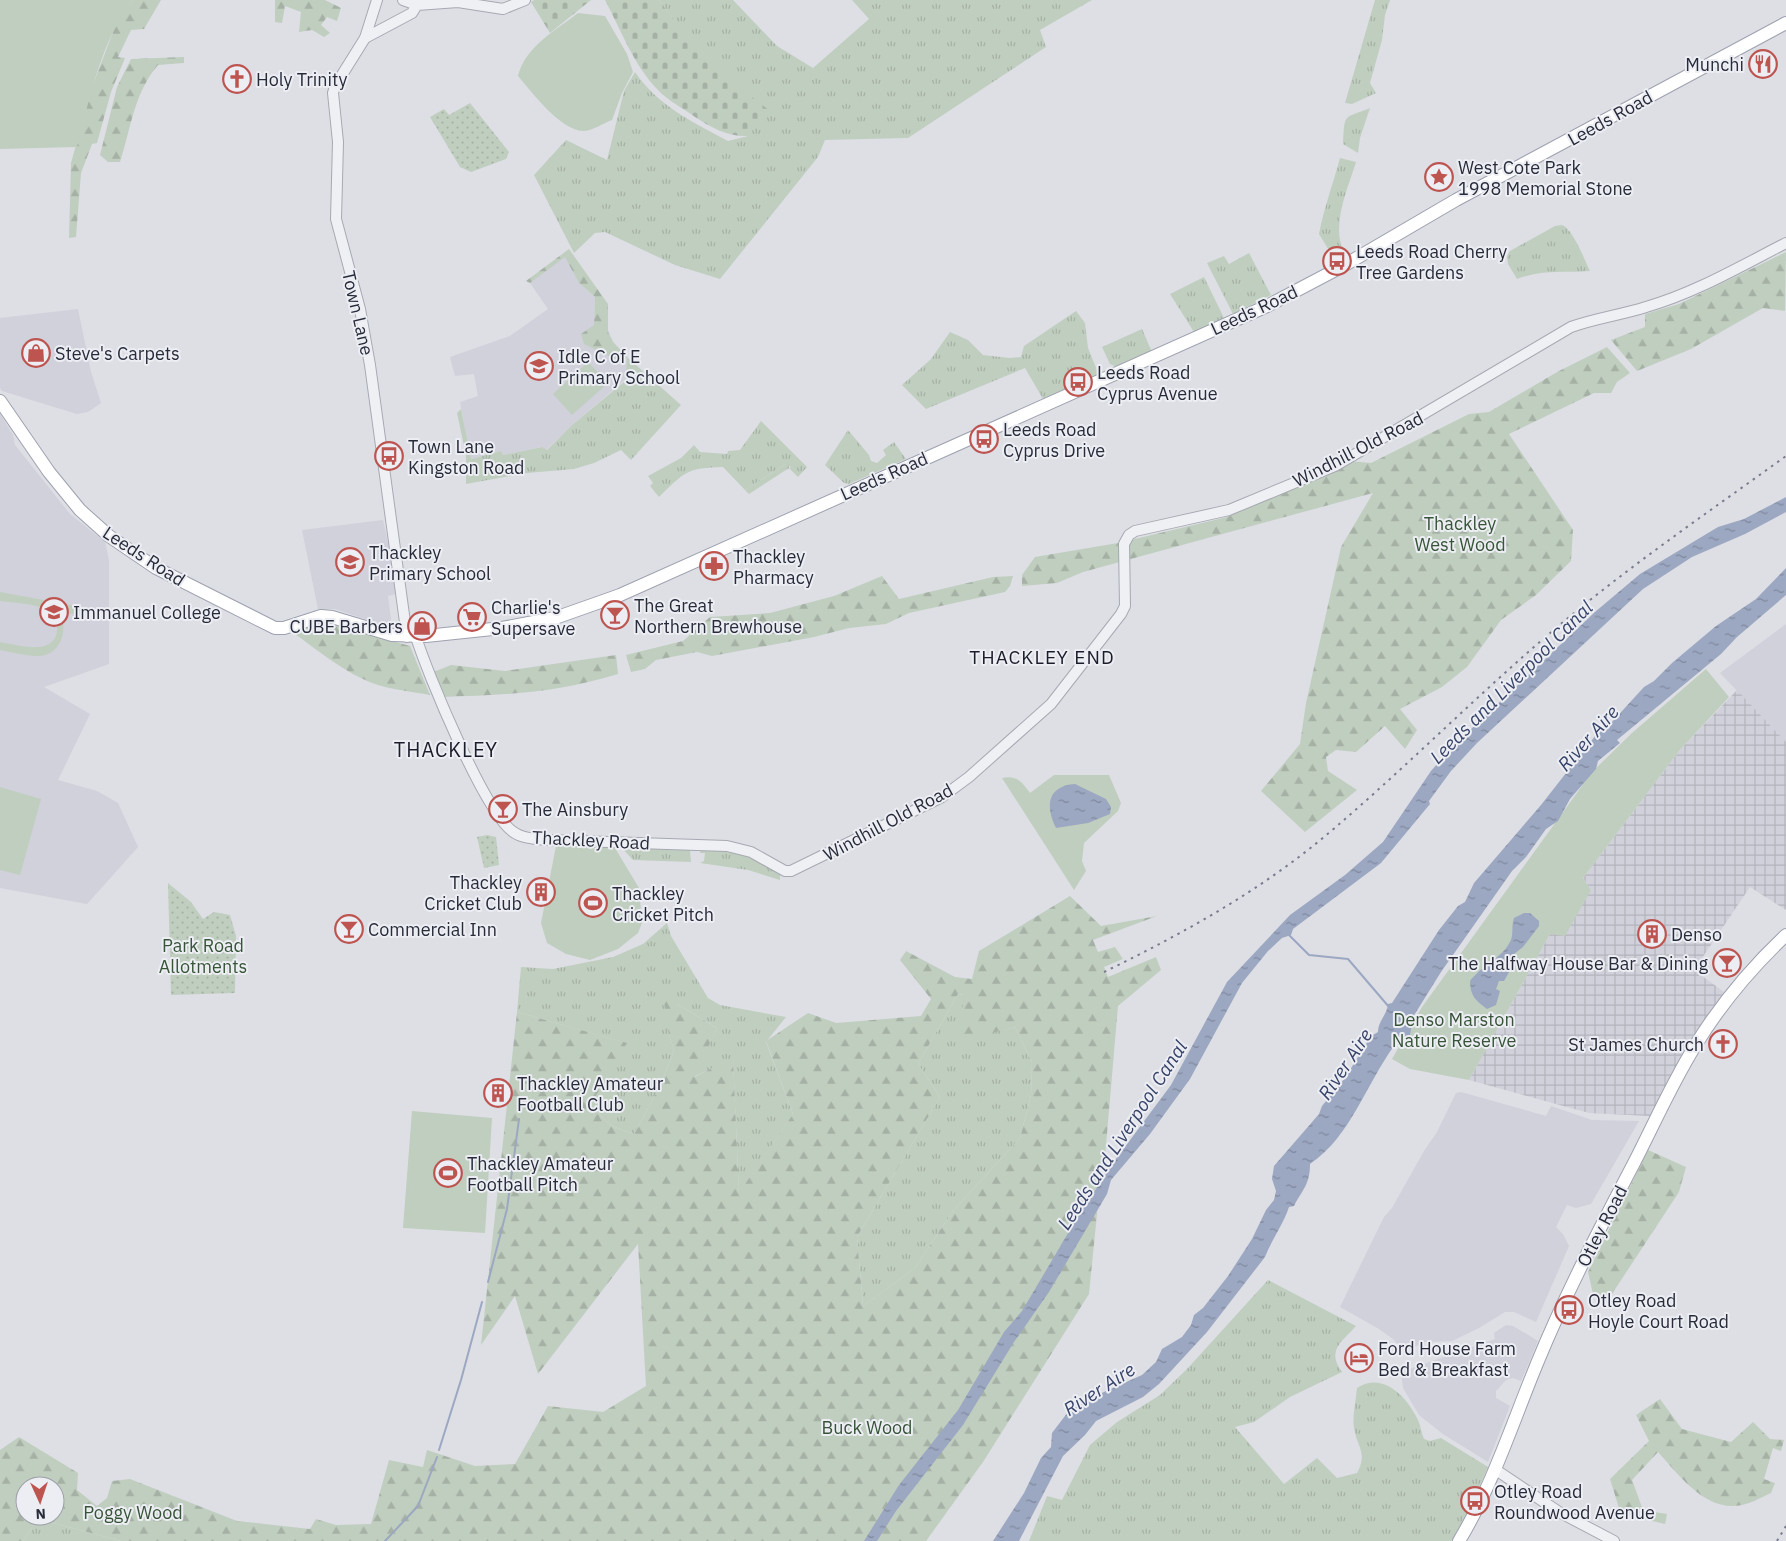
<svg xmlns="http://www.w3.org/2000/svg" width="1786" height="1541" font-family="'IBM Plex Sans',sans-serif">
	<defs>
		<pattern id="industrial-grid" width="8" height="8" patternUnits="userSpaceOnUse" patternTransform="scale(1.25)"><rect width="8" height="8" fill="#d0d1da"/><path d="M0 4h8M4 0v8" fill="none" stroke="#b3b4bc"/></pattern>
		<pattern id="grass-tufts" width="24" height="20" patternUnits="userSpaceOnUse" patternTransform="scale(1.25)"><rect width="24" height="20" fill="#c0cebf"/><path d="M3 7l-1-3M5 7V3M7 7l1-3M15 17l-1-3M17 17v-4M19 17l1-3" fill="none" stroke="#a5b1a5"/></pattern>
		<pattern id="forest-firs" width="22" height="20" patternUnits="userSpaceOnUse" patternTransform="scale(1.25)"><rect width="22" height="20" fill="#c0cebf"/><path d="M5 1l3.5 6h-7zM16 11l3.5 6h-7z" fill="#a5b1a5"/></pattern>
		<pattern id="cemetery-stones" width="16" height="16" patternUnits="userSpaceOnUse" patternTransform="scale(1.25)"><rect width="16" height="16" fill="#c0cebf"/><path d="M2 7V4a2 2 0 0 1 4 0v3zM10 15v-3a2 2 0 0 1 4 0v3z" fill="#a5b1a5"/></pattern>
		<pattern id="garden-dots" width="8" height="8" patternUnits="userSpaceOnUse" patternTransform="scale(1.25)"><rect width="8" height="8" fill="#c0cebf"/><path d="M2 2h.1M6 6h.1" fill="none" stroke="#a5b1a5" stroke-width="1.8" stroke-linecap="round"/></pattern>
		<pattern id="water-ripples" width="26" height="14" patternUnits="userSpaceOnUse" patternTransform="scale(1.25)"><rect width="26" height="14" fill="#9ca7c1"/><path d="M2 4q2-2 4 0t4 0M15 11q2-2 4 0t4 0" fill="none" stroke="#7f889e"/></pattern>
	</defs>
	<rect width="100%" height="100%" fill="#dddfe5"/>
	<g fill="#d0d1da">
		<path d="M565 256 579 283 595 297 594 325 607 327 613 342 627 357 625 380 571 426 546 450 541 447 503 455 501 451 470 459 460 402 478 396 474 374 455 376 450 357 510 336 548 309 530 283Z"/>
		<path d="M78 309 91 372 101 403 88 412 77 414 2 391 0 388V318Z"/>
		<path d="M0 414 13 435 15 445 70 514 105 542 109 560V664L44 687 90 714 58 780 97 791 118 803 138 847 87 904 0 888Z"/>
		<path d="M383 520 399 593 388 596 391 619 386 626 335 609H318L302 530Z"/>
		<path d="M1786 624V742L1720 673Z"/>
		<path d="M1461 1092 1546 1116 1551 1106 1592 1120 1639 1121 1591 1204 1576 1208 1567 1205 1556 1227 1563 1234 1569 1246 1536 1322 1514 1312H1505L1479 1328 1452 1341 1425 1342 1404 1352 1393 1339 1379 1329 1340 1307 1384 1217 1392 1208 1424 1151 1437 1132 1456 1093Z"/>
		<path d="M1506 1325 1513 1326 1538 1341 1521 1381 1513 1378 1506 1380 1496 1391V1398L1510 1406 1488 1462 1443 1434 1419 1415 1403 1388 1401 1372 1495 1339 1494 1333Z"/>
	</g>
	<path fill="url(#industrial-grid)" d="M1737 690 1786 742V910L1750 887 1694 970 1724 992 1689 1042 1650 1116 1589 1113 1469 1080 1550 934 1591 890 1583 878 1679 751Z"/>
	<g fill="url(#grass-tufts)">
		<path d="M659 0H733L777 46 813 68 869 19 852 0H1092L1040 30 1046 47 908 138 825 140 818 157 720 279 675 265 605 232 595 233 574 253 534 175 566 140 607 160 624 91 635 72C658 106 693 122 728 141L748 136 729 80 682 31Z"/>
		<path d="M1375 0H1390L1385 15 1382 40 1370 83 1376 93 1352 104 1345 103Z"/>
		<path d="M1370 108 1360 138 1358 153 1343 144C1345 113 1342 119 1370 108Z"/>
		<path d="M1340 158 1356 162C1347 191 1330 227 1345 255L1335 260 1319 234C1324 208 1333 184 1340 158Z"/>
		<path d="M1562 225C1573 229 1584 259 1590 271 1563 273 1544 269 1517 279L1508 264 1507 256 1510 251 1555 226Z"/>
		<path d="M1249 253 1271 295 1233 314 1207 263 1224 256 1229 264Z"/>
		<path d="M1204 277 1224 318 1194 332 1170 294Z"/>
		<path d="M1076 311 1085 323 1088 348 1099 375 1043 399 1025 368 926 409 902 385 931 359 950 332 968 340 983 355 1010 358 1021 357 1024 346Z"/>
		<path d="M1142 329 1152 352 1117 367 1110 364 1102 347Z"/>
		<path d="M627 357 681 405 631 460 621 450 594 463 574 469 527 473 466 484V455L457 413 461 409 471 459 501 451 503 455 542 447 547 450 571 426 625 381Z"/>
		<path d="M761 421 807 467 798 477 789 468 791 467 786 464 745 490 723 467C686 468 685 472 659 497L650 486 653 483 648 476 681 458 694 445 700 452 727 454 728 451 740 450Z"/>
		<path d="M848 430 869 455 871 461 877 463 886 455 883 450 894 442 906 459 849 484 844 483 825 465Z"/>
		<path d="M621 847 690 850 691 862 633 860Z"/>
		<path d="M701 849 742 854 780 873V880L748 870 700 863 704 861 705 853H700Z"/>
		<path d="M667 923 671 936 708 998 720 1005 786 1017 766 1042 793 1114 739 1194 733 1059 693 1077 717 1028 677 1004 668 1031 674 1051 659 1088 634 1134 612 1126 590 1106 626 1043 517 1012 521 967 553 969 613 957 643 944Z"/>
		<path d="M958 994 963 995 973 1037 1015 1027 1032 1062 1031 1095 1020 1138 953 1211 915 1268 863 1306 857 1237 940 1097 918 1064Z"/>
		<path d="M1268 1280 1356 1326C1342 1342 1326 1350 1342 1372L1290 1397 1254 1422 1235 1427 1284 1484 1317 1458 1337 1478 1357 1473C1368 1453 1357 1447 1354 1428 1352 1416 1356 1401 1357 1388 1383 1371 1407 1397 1418 1420 1421 1426 1421 1433 1424 1439L1430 1441 1441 1438 1488 1467 1465 1519 1451 1541H1029L1047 1496 1062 1500 1090 1445 1117 1422 1160 1395 1187 1369Z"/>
		<path d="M38 1519 121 1541H23Z"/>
	</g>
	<g fill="url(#forest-firs)" fill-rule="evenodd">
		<path d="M133 0H161L144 29 131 30 118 57 125 58 111 92 97 143 92 144 81 173 76 237 69 238 71 163 92 87 118 19Z"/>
		<path d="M275 0H325L341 8 337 21 327 17 321 25 330 33 324 37 312 30 299 32 301 12 285 6 282 23 275 22Z"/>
		<path d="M184 57V63L158 65C134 93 131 128 120 162H108L100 155 117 87 131 59Z"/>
		<path d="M569 249 608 304V332L613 342 627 357 623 363 584 344 581 334 594 325 595 297 579 283 565 257 530 283 526 281Z"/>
		<path d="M1786 252 1785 311 1763 308 1691 349 1637 371 1611 340 1645 327V314L1679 304Z"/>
		<path d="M1607 347 1630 373 1617 382 1611 393H1594L1509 434 1573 530 1571 561 1536 595 1501 620 1467 667 1442 687 1400 709 1417 730 1405 749 1385 726 1356 752 1336 750 1326 757 1328 771 1357 790 1305 832 1261 791 1300 744 1306 703 1341 547 1373 493 1083 572 1057 583 1022 586V575L1035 557 1118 543 1227 517 1349 461 1371 463 1469 414 1489 412 1557 372Z"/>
		<path d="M786 464H789V468L749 494 745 490Z"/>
		<path d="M882 576 899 599 993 577 1013 576 1010 586 1005 592 909 613 886 624 849 628 814 637 712 656 697 652 656 660 645 669 631 672 626 655 683 641 710 617 770 613 834 596Z"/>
		<path d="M326 622 410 646 430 695C408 691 383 689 363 679 337 667 315 648 292 632L310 625Z"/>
		<path d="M616 655 618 674C555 693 507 695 442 697L431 673 451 665 505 671Z"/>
		<path d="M1070 896 1101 926 1157 916 1093 940 1098 952 1115 947 1123 959 1104 967 1108 977 1156 957 1161 970 1118 1006 1103 1180 1100 1184 1089 1294 983 1462 926 1541H121L38 1519 23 1541H0V1450L19 1437 78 1473 77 1490 97 1506 107 1498 112 1481 130 1479 237 1521 310 1529 316 1519 336 1525 371 1524 389 1460 423 1467 427 1450 475 1466 515 1464 548 1406 603 1412 646 1386 638 1244 538 1374 515 1296 481 1345 517 1012 627 1043 590 1106 612 1126 634 1134 659 1088 674 1051 668 1031 663 995 675 994 677 1004 717 1028 694 1077 733 1058 739 1193 793 1114 766 1041 808 1013 836 1023 921 1016 931 999 900 960 906 951 955 977 972 979 979 951ZM958 994 963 995 962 1033 973 1038 1015 1027 1032 1062 1031 1095 1020 1138 953 1211 915 1268 863 1306 857 1237 940 1097 918 1064ZM25 1486H55V1516H25Z"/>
		<path d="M1648 1150 1686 1167 1679 1192 1606 1303 1593 1294 1588 1272Z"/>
		<path d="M1660 1399 1682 1429 1731 1442 1753 1422 1770 1439 1784 1440 1781 1451 1773 1448 1764 1479 1775 1483 1771 1493C1762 1497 1752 1503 1742 1505 1706 1513 1679 1475 1658 1452L1632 1480 1643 1510 1667 1514 1665 1524 1631 1516 1619 1508 1610 1479 1649 1441 1636 1415Z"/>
	</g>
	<g fill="url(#cemetery-stones)">
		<path d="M534 0H591L550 33 531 2Z"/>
		<path d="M605 0H659C693 46 724 76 769 110L748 136C728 137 712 128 695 117 683 108 668 101 658 90 634 66 621 30 605 0Z"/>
	</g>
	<g fill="#c0cebf">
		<path d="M0 0H133C101 41 90 97 77 147L0 149Z"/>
		<path d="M578 13 605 16 627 54 633 72 622 93 612 120C604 123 592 131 583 131 560 130 532 92 518 76 525 47 556 30 578 13Z"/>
		<path d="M588 362 608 383 572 415 553 394Z"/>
		<path d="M0 592 81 607 79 615 60 612C69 631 60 658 35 656 23 655 11 652 0 650V642C18 645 59 658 57 626 56 620 52 612 47 610 34 603 14 603 0 601Z"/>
		<path d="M1706 669 1729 697 1679 751 1583 878 1591 890 1565 936 1550 934 1469 1080 1410 1069 1392 1059 1422 1007 1592 772 1632 733Z"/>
		<path d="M1054 775H1109L1121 803 1118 811 1084 843 1082 861 1086 871 1074 890 1002 778C1017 775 1022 782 1030 793Z"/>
		<path d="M0 787 41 799 20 875 0 870Z"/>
		<path d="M556 846 615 848 639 888 642 923 638 933 618 949 590 960 566 954 547 943 541 923Z"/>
		<path d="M412 1111 492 1118 485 1233 403 1228Z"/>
	</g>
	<g fill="url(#garden-dots)">
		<path d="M470 103 509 152 506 159 471 172 460 167 430 117 444 109 449 115Z"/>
		<path d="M487 835 496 837 499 865 484 868 477 837Z"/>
		<path d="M168 883 191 902 203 919 214 912 230 915 236 936 235 993 171 995Z"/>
	</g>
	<g fill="url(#water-ripples)">
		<path d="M1786 497V512L1745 534 1692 557 1643 589 1477 743 1451 771 1429 801 1430 804 1381 863 1293 929 1291 935 1282 938 1268 951 1242 983 1190 1079 1150 1134 1111 1180 1107 1194 1049 1292 1014 1342 963 1425 896 1511 877 1541H864L899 1485 958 1410 1004 1332 1022 1311 1077 1218 1113 1163 1171 1085 1227 982 1290 915 1345 875 1383 842 1431 771 1451 748 1595 612 1640 574 1718 527 1744 519Z"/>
		<path d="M1786 568V595L1737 637 1721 654 1617 740 1620 743 1598 761 1596 769 1570 799 1558 821 1546 829 1526 857 1512 871 1441 972 1413 1017 1410 1035C1405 1039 1398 1040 1394 1046 1365 1086 1351 1136 1310 1164 1310 1185 1302 1190 1294 1206L1289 1207C1283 1225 1272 1239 1265 1257L1207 1332 1159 1384 1143 1397 1096 1421 1085 1435 1063 1456 1019 1541H993L1024 1493 1041 1458 1051 1447 1052 1433 1068 1412 1086 1400 1142 1375 1156 1362 1162 1349 1182 1337 1191 1325 1194 1315 1203 1308 1228 1276 1252 1239 1266 1210 1274 1200 1276 1191 1272 1179 1274 1166 1319 1114 1322 1106 1345 1078 1371 1036 1378 1032C1378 1021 1387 1015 1388 1004L1392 1003 1439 930 1458 906 1465 902 1474 883 1541 805 1599 731 1606 724 1612 722 1644 687 1654 681 1672 663 1716 626 1756 599Z"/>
		<path d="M1075 784 1106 799 1111 807 1110 814 1088 823 1056 828C1045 806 1047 786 1075 784Z"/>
		<path d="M1524 913H1530L1539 921V926L1523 947 1514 954 1511 963 1512 967 1504 981H1499L1496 989 1500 991 1496 1005 1487 1009C1476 1001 1470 996 1470 981 1482 965 1501 959 1510 942 1514 936 1511 926 1514 918Z"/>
	</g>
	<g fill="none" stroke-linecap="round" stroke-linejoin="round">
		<g stroke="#9ca7c1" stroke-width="2">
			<path d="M1288 934 1309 955 1348 959 1389 1007"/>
			<path d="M488 1282 507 1209 519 1119"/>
			<path d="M439 1450 461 1380 482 1302"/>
			<path d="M385 1541 418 1506 437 1457"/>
		</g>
		<defs>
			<g id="minor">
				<path d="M377 0 365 38 335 86 333 93 338 142 336 219 360 309 370 365 407 637"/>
				<path d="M403 0 417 5"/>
				<path d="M365 38 412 13 417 5 458 2 503 9 525 0"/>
				<path d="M416 637C428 675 484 810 512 831 522 839 536 839 549 840L727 846 751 852 785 871H791L942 797 969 777 1051 704 1121 614 1125 606 1124 544 1129 535 1135 531 1229 510 1335 466 1571 327C1596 318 1621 315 1646 307 1695 293 1741 266 1786 243"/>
				<path d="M1496 1470 1559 1512 1614 1541"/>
			</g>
			<g id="major">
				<path d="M0 401 49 472 80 510 109 536 156 568 275 628H284L321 616 332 617 392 635 426 636 502 628 555 618 620 595 1267 306 1343 266 1456 200 1786 23"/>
				<path d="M1459 1541C1493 1485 1513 1421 1538 1361 1566 1293 1600 1228 1634 1163 1654 1124 1672 1083 1695 1046 1720 1005 1751 968 1786 935"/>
			</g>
		</defs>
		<use href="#minor" stroke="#a7a9b2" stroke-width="12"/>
		<use href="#major" stroke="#9ea1af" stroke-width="14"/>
		<use href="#minor" stroke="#eff0f4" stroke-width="10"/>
		<use href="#major" stroke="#fff" stroke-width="12"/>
		<g stroke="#797c8d" stroke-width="2" stroke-dasharray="2.5 5" stroke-linecap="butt">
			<path d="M1104 972C1182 934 1258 892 1324 837 1399 774 1468 704 1542 640 1619 573 1703 516 1786 456"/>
			<path d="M1777 1541 1786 1526"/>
		</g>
	</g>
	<defs>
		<symbol id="restaurant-ring" viewBox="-11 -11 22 22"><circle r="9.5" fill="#eceef3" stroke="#bd544f" stroke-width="1.5"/><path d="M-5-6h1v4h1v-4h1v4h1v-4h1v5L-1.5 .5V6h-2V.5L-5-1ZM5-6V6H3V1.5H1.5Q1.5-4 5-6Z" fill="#bd544f"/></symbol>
		<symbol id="church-ring" viewBox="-11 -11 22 22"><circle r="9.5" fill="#eceef3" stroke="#bd544f" stroke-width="1.5"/><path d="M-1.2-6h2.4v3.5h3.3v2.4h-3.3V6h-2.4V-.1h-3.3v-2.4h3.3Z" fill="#bd544f"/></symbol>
		<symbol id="sight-ring" viewBox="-11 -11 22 22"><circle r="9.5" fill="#eceef3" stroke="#bd544f" stroke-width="1.5"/><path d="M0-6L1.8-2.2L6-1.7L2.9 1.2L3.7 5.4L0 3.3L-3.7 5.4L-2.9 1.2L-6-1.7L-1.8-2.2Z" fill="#bd544f"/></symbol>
		<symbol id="bus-ring" viewBox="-11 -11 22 22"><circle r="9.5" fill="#eceef3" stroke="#bd544f" stroke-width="1.5"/><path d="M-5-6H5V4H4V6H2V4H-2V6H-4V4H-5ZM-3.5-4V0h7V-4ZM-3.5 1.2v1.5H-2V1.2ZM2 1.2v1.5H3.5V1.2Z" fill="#bd544f"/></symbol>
		<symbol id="shop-ring" viewBox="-11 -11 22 22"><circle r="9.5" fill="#eceef3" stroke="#bd544f" stroke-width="1.5"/><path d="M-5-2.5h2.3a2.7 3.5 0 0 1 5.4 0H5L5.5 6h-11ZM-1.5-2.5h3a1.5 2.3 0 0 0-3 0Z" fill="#bd544f"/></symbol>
		<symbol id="school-ring" viewBox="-11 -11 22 22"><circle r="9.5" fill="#eceef3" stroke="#bd544f" stroke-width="1.5"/><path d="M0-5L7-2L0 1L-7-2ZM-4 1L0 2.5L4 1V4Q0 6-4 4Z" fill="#bd544f"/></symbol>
		<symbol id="pharmacy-ring" viewBox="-11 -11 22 22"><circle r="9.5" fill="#eceef3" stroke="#bd544f" stroke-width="1.5"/><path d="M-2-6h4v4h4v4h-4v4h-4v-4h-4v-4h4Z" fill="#bd544f"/></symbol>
		<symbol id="bar-ring" viewBox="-11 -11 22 22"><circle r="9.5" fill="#eceef3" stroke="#bd544f" stroke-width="1.5"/><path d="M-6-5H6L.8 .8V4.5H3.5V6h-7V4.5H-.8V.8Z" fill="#bd544f"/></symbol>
		<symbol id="supermarket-ring" viewBox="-11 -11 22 22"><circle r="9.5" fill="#eceef3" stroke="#bd544f" stroke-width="1.5"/><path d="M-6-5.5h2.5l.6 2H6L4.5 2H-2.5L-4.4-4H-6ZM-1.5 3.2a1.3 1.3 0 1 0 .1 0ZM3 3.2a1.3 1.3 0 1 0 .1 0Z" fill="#bd544f"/></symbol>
		<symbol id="building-ring" viewBox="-11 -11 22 22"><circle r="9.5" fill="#eceef3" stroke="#bd544f" stroke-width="1.5"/><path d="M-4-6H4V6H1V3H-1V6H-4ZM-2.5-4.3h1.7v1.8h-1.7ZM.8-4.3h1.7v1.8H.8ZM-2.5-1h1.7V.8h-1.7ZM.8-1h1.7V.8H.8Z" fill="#bd544f"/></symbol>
		<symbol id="stadium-ring" viewBox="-11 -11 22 22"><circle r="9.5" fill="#eceef3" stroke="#bd544f" stroke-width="1.5"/><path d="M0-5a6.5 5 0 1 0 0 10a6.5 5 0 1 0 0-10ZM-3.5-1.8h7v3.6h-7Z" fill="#bd544f"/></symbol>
		<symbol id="hotel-ring" viewBox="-11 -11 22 22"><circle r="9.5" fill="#eceef3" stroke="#bd544f" stroke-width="1.5"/><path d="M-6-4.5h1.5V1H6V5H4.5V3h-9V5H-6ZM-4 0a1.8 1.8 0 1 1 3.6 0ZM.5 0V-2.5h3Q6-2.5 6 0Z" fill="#bd544f"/></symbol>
	</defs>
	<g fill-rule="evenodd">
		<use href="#restaurant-ring" x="1747" y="48" width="32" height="32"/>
		<use href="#church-ring" x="221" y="63" width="32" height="32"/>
		<use href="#sight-ring" x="1423" y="161" width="32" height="32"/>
		<use href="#bus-ring" x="1321" y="245" width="32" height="32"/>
		<use href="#shop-ring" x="20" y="337" width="32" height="32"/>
		<use href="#school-ring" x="523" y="350" width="32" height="32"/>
		<use href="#bus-ring" x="1062" y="366" width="32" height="32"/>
		<use href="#bus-ring" x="968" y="423" width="32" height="32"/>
		<use href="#bus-ring" x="373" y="440" width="32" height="32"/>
		<use href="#school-ring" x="334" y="546" width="32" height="32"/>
		<use href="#pharmacy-ring" x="698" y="550" width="32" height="32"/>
		<use href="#school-ring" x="38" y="596" width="32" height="32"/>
		<use href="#bar-ring" x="599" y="599" width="32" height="32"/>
		<use href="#supermarket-ring" x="456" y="601" width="32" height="32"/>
		<use href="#shop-ring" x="406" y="610" width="32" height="32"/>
		<use href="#bar-ring" x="487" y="793" width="32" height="32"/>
		<use href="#building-ring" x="525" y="876" width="32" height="32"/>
		<use href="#stadium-ring" x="577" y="887" width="32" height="32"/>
		<use href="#bar-ring" x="333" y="913" width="32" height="32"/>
		<use href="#building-ring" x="1636" y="918" width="32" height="32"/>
		<use href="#bar-ring" x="1711" y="947" width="32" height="32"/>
		<use href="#church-ring" x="1707" y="1028" width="32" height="32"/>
		<use href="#building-ring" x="482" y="1077" width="32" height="32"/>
		<use href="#stadium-ring" x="432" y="1157" width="32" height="32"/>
		<use href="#bus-ring" x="1553" y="1294" width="32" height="32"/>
		<use href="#hotel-ring" x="1343" y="1342" width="32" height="32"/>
		<use href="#bus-ring" x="1459" y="1485" width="32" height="32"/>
	</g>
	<g text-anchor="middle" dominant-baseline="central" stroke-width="4" stroke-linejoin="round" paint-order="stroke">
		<g font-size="18" fill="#282b3a" stroke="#eceef3" text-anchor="start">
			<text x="1744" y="64" text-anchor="end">Munchi</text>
			<text x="256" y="79">Holy Trinity</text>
			<text x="1458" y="167">West Cote Park<tspan x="1458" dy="21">1998 Memorial Stone</tspan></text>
			<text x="1356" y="251">Leeds Road Cherry<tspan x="1356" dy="21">Tree Gardens</tspan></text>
			<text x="55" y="353">Steve's Carpets</text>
			<text x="558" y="356">Idle C of E<tspan x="558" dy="21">Primary School</tspan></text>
			<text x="1097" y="372">Leeds Road<tspan x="1097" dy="21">Cyprus Avenue</tspan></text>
			<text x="1003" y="429">Leeds Road<tspan x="1003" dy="21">Cyprus Drive</tspan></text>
			<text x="408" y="446">Town Lane<tspan x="408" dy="21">Kingston Road</tspan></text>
			<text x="369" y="552">Thackley<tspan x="369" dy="21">Primary School</tspan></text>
			<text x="733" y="556">Thackley<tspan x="733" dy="21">Pharmacy</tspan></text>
			<text x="634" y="605">The Great<tspan x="634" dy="21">Northern Brewhouse</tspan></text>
			<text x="491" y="607">Charlie's<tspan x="491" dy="21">Supersave</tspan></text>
			<text x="73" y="612">Immanuel College</text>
			<text x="403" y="626" text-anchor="end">CUBE Barbers</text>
			<text x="522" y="809">The Ainsbury</text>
			<text x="522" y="882" text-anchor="end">Thackley<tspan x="522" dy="21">Cricket Club</tspan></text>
			<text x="612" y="893">Thackley<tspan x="612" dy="21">Cricket Pitch</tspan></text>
			<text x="368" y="929">Commercial Inn</text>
			<text x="1671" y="934">Denso</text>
			<text x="1708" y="963" text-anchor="end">The Halfway House Bar &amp; Dining</text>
			<text x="1704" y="1044" text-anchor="end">St James Church</text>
			<text x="517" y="1083">Thackley Amateur<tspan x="517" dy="21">Football Club</tspan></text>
			<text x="467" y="1163">Thackley Amateur<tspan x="467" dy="21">Football Pitch</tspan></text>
			<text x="1588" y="1300">Otley Road<tspan x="1588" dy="21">Hoyle Court Road</tspan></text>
			<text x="1378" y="1348">Ford House Farm<tspan x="1378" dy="21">Bed &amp; Breakfast</tspan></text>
			<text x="1494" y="1491">Otley Road<tspan x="1494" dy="21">Roundwood Avenue</tspan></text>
		</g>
		<g font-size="18" fill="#282b3a" stroke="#eceef3">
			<text transform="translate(1610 118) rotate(-29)">Leeds Road</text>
			<text transform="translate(1254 310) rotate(-25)">Leeds Road</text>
			<text transform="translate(358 313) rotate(77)">Town Lane</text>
			<text transform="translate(1358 449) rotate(-27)">Windhill Old Road</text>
			<text transform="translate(884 476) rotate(-24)">Leeds Road</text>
			<text transform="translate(144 556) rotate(33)">Leeds Road</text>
			<text transform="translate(888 822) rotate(-28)">Windhill Old Road</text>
			<text transform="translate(591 840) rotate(3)">Thackley Road</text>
			<text transform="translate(1602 1226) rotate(-63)">Otley Road</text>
		</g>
		<g font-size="18" fill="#375438" stroke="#eceef3">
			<text x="1460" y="523">Thackley<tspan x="1460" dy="21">West Wood</tspan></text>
			<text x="203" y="945">Park Road<tspan x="203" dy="21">Allotments</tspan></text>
			<text x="1454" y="1019">Denso Marston<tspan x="1454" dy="21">Nature Reserve</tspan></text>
			<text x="867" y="1427">Buck Wood</text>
			<text x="133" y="1512">Poggy Wood</text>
		</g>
		<g font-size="19" letter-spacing="1" fill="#1b1d2b" stroke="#eceef3">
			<text x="1042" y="657">THACKLEY END</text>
		</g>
		<g font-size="19" font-style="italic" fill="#384469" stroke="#eceef3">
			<text transform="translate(1511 682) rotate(-45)">Leeds and Liverpool Canal</text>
			<text transform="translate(1588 738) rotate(-48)">River Aire</text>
			<text transform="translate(1345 1064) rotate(-56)">River Aire</text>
			<text transform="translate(1122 1135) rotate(-57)">Leeds and Liverpool Canal</text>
			<text transform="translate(1099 1389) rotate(-33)">River Aire</text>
		</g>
		<g font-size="20" letter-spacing="1" fill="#1b1d2b" stroke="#eceef3">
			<text x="446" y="749">THACKLEY</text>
		</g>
	</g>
	<g transform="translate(40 1501) rotate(177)"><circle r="24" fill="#eceef3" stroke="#9ea0a9"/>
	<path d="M0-4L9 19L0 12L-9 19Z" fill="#bd544f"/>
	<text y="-8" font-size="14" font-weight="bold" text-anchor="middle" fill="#282b3a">N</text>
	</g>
</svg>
